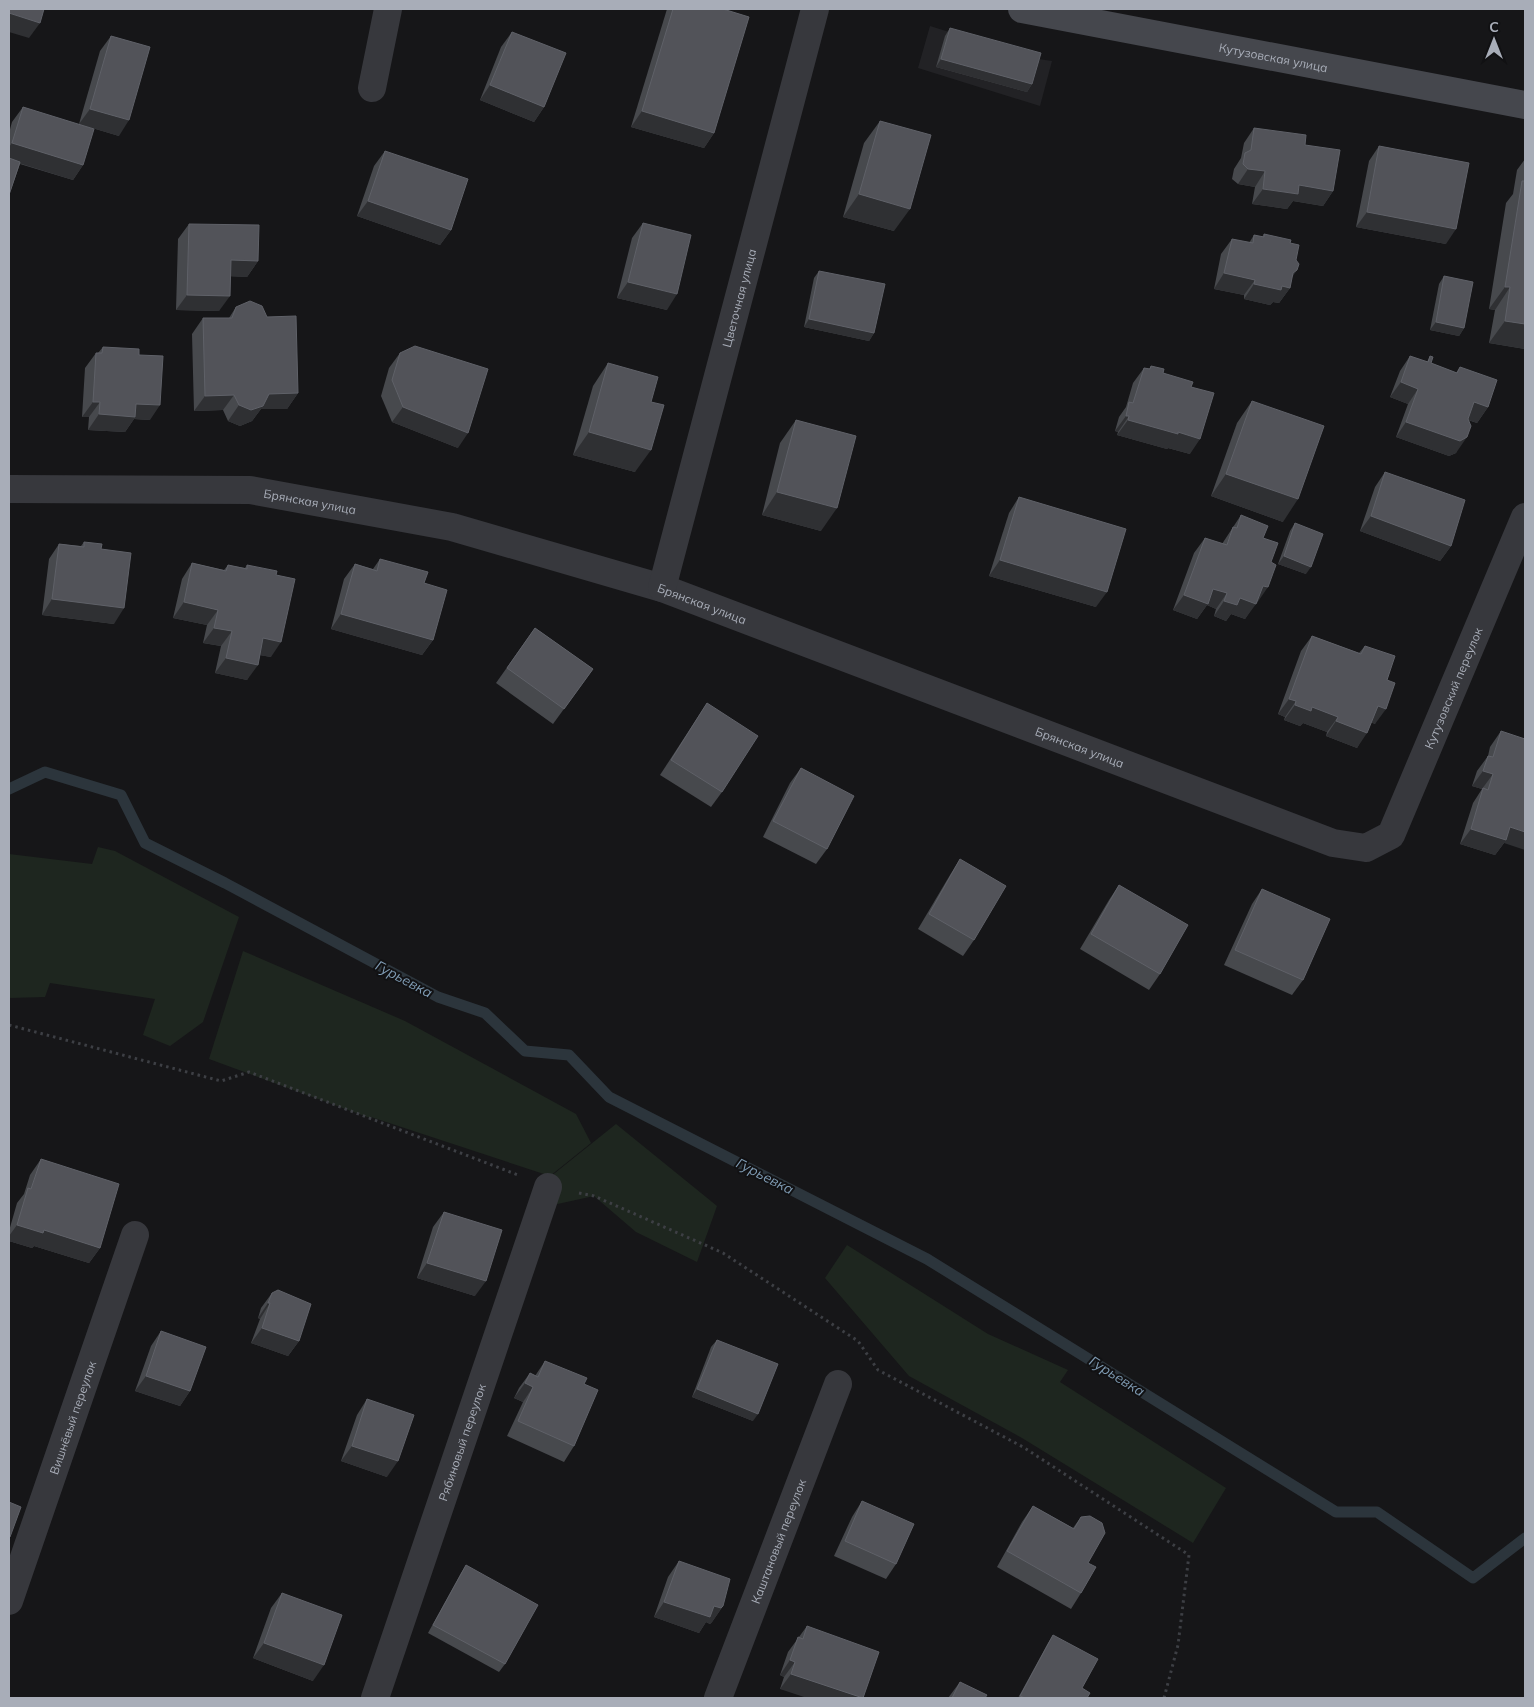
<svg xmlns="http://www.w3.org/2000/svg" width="1534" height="1707" font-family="Mulish,sans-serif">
	<rect width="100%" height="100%" fill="#161618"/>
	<path fill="#222225" d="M930 26 1032 58 1052 61 1040 106 918 68Z"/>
	<g fill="#1e261f">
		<path d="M98 847 115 851 239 917 203 1022 170 1046 143 1035 155 999 50 983 45 997 9 998V854L92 864Z"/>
		<path d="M243 951 405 1021 576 1114 591 1143 550 1176 371 1117 370 1118 209 1059Z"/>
		<path d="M616 1124 717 1206 697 1262 636 1232 594 1196 553 1205 550 1177Z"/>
		<path d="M847 1245 988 1334 1068 1370 1060 1382 1226 1488 1193 1543 1022 1438 909 1376 825 1278Z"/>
	</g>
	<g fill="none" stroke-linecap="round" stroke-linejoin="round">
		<path stroke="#2c353c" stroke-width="11" d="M9 789 45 772 121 795 145 843 225 883 438 997 485 1013 525 1051 569 1055 609 1097 927 1259 1336 1512H1377L1473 1578 1525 1538"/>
		<g stroke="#3d3f44" stroke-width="3" stroke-dasharray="2.5 4" stroke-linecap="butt">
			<path d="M9 1025 221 1081 249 1072 518 1175"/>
			<path d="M579 1193 594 1196 723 1253 858 1341 878 1370 1023 1447 1189 1555 1178 1645 1164 1698"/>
		</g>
		<g stroke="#37383d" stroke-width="28">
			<path d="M372 88 388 9"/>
			<path id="s1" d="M9 489 250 490 452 527 662 588 1333 843 1366 848 1391 835 1525 517"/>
			<path id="s2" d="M662 588 815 9"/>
			<path id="s3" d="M9 1601 135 1235"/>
			<path id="s4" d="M375 1698 548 1187"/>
			<path id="s5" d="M718 1698 838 1384"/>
		</g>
		<path stroke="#45474d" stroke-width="28" id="s6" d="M1022 9 1525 105"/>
	</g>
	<g fill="#47494d">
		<path d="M667 9H723L714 133 704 148 631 127Z"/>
		<path d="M950 28 1032 84 1027 92 936 67 945 36Z"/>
		<path d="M512 32 544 107 534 122 480 100 501 47Z"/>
		<path d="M111 36 119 136 79 124 100 51Z"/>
		<path d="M23 107 83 165 73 180 20 164 9 195V133L12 122Z"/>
		<path d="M880 121 894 231 843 217 864 143Z"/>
		<path d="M1254 128 1305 145 1333 191 1323 206 1293 201 1287 209 1252 204 1255 187 1238 184 1232 179 1234 169 1241 158 1244 143Z"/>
		<path d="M1379 146 1446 244 1356 227 1369 161Z"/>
		<path d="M385 151 451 230 440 245 357 216 374 166Z"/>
		<path d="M1525 159V349L1489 343 1495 310 1489 309 1506 203 1513 194 1517 170Z"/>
		<path d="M643 223 667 310 617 298 632 238Z"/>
		<path d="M189 224 258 261 247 277 230 276 219 311 176 310 178 239Z"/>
		<path d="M1264 234 1290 243 1292 277 1290 288 1279 303 1273 302 1270 305 1244 299V295L1214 289 1221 254 1232 239 1249 243 1254 235 1262 237Z"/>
		<path d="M819 271 874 333 869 341 804 327 814 278Z"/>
		<path d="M1444 276 1464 328 1459 336 1430 330 1439 284Z"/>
		<path d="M236 307 298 393 287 409H261L252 421 240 426 228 421 223 410 194 411 192 334 203 318H229Z"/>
		<path d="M103 347 139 355 150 420 134 419 125 432 88 430 89 417H82L85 368 96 353H98Z"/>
		<path d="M400 353 458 448 392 422 381 396 389 368Z"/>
		<path d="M1410 356 1427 362 1430 356 1431 363 1456 373 1460 367 1488 407 1477 423 1468 420 1456 453 1449 456 1396 437 1408 404 1390 397 1400 371Z"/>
		<path d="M608 363 651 402 635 472 573 455 593 386Z"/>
		<path d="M1151 366 1163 373 1191 387 1190 454 1168 448 1167 449 1117 435 1118 432 1115 431 1119 417 1126 407 1133 383 1144 368 1149 369Z"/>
		<path d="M1252 401 1283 522 1211 496 1237 423Z"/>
		<path d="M796 420 821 531 762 515 780 443Z"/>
		<path d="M1385 472 1451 546 1440 561 1360 531 1375 487Z"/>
		<path d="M1019 497 1096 607 989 576 1009 513Z"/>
		<path d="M1241 515 1263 538 1257 603 1256 602 1245 619 1231 614 1226 621 1214 616 1216 609 1207 605 1197 619 1173 610 1194 553 1205 538 1222 544Z"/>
		<path d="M1295 523 1306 574 1278 564 1290 531Z"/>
		<path d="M84 542 101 549 114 624 42 615 49 559 59 544 81 546Z"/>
		<path d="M380 559 433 640 422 655 331 629 344 579 355 564 373 569Z"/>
		<path d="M192 563 224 570 228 565 245 568 247 565 276 575 271 657 260 655 247 680 215 673 221 646 203 643 207 625 173 618 182 579Z"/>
		<path d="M535 628 593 669 553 724 496 683Z"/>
		<path d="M1312 636 1359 653 1365 646 1387 680 1375 724 1371 722 1357 748 1326 736 1327 732 1303 723 1300 726 1284 720 1285 717 1278 714 1301 651Z"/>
		<path d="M707 703 722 792 711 807 660 775Z"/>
		<path d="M1501 731 1504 843 1495 855 1460 844 1473 803 1482 789 1472 786 1477 771 1488 756 1490 747Z"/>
		<path d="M801 768 827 849 816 864 763 837 790 783Z"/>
		<path d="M960 859 974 940 963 956 918 929 950 875Z"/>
		<path d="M1119 885 1160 974 1149 990 1080 949 1109 900Z"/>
		<path d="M1262 889 1303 980 1292 995 1224 965 1252 904Z"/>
		<path d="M41 1159 100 1248 89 1263 34 1246 32 1248 9 1241V1231L17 1203 24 1194 30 1175Z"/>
		<path d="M444 1212 475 1296 417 1278 433 1227Z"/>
		<path d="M272 1293 299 1341 288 1356 251 1343 260 1319 258 1318 261 1308Z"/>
		<path d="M161 1331 190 1391 180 1406 135 1391 151 1346Z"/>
		<path d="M717 1340 753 1421 692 1397 711 1347Z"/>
		<path d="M545 1361 584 1384 574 1446 564 1462 507 1436 523 1402 514 1398 519 1388 530 1373 535 1376Z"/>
		<path d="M367 1399 387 1477 341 1461 357 1415Z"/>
		<path d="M862 1501 896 1564 886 1579 834 1556 852 1517Z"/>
		<path d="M1033 1506 1073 1528 1081 1517 1088 1563 1081 1593 1071 1609 997 1567 1022 1522Z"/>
		<path d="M679 1561 723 1606 712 1622 710 1624 706 1622 699 1633 654 1617 668 1577Z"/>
		<path d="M466 1565 505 1664 499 1672 428 1633 461 1573Z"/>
		<path d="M282 1593 313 1681 253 1658 271 1608Z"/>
		<path d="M807 1626 863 1698 780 1689 784 1677 780 1675 788 1652Z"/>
		<path d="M1053 1635 1087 1698H1018L1048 1643Z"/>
		<path d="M960 1682 985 1698H948Z"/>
	</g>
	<g fill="#2f3033">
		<path d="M9 13 40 23 29 38 9 32Z"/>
		<path d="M941 59 1032 84 1027 92 936 67Z"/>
		<path d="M490 85 544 107 534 122 480 100Z"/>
		<path d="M90 109 129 120 119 136 79 124Z"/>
		<path d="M642 111 714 133 704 148 631 127Z"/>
		<path d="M12 143 83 165 73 180 9 160V147Z"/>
		<path d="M1248 169 1265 171 1255 187 1238 184Z"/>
		<path d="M1299 185 1333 191 1323 206 1293 201 1287 209 1252 204 1263 189Z"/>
		<path d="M859 194 910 209 894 231 843 217Z"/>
		<path d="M368 201 451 230 440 245 357 216Z"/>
		<path d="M1367 212 1456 229 1446 244 1356 227Z"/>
		<path d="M231 260 258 261 247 277 220 276Z"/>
		<path d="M1297 270 1287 285 1290 288 1279 303 1273 302 1270 305 1244 299 1254 284 1293 273Z"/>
		<path d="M1224 273 1255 280 1244 295 1214 289Z"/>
		<path d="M628 282 677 294 667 310 617 298Z"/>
		<path d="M1505 287H1510L1495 310 1489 309Z"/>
		<path d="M187 295 230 296 219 311 176 310Z"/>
		<path d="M809 319 874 333 869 341 804 327Z"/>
		<path d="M1505 321 1525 324V349L1489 343Z"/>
		<path d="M1436 322 1464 328 1459 336 1430 330Z"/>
		<path d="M1401 382 1418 389 1408 404 1390 397Z"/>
		<path d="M298 393 287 409H261L252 421 240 426 228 421 239 405 269 394Z"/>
		<path d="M234 395 223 410 194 411 205 396Z"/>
		<path d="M93 402H100L89 417H82Z"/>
		<path d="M1474 402 1488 407 1477 423 1463 418Z"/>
		<path d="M136 404 160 405 150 420 134 419 125 432 88 430 99 414Z"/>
		<path d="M403 407 468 433 458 448 392 422Z"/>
		<path d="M1126 416H1129L1118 432 1115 431Z"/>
		<path d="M1128 420 1178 432 1200 439 1190 454 1168 448 1167 449 1117 435Z"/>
		<path d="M1406 422 1467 437 1456 453 1449 456 1396 437Z"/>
		<path d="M589 432 651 450 635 472 573 455Z"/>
		<path d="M1226 474 1298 499 1283 522 1211 496Z"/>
		<path d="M777 492 837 508 821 531 762 515Z"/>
		<path d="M1371 516 1451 546 1440 561 1360 531Z"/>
		<path d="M1284 556 1311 567 1306 574 1278 564Z"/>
		<path d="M1000 560 1107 592 1096 607 989 576Z"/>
		<path d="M1263 586 1268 587 1257 603 1252 601Z"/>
		<path d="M1213 589 1227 593 1216 609 1207 605 1197 619 1173 610 1184 595Z"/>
		<path d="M1240 598 1256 604 1245 619 1231 614 1226 621 1214 616 1224 601Z"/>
		<path d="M52 599 124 608 114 624 42 615Z"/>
		<path d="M184 602 218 610 207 625 173 618Z"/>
		<path d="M341 614 433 640 422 655 331 629Z"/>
		<path d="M214 628 232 631 221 646 203 643Z"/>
		<path d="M263 638 281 642 271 657 252 654Z"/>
		<path d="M226 658 258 665 247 680 215 673Z"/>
		<path d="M1289 699 1296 701 1285 717 1278 714Z"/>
		<path d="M1295 705 1312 707 1338 717 1327 732 1303 723 1300 726 1284 720Z"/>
		<path d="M1378 706 1386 709 1375 724 1367 721Z"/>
		<path d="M1336 721 1367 733 1357 748 1326 736Z"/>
		<path d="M1483 771 1493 774 1482 789 1472 786Z"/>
		<path d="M1510 827 1525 832V850L1504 843 1495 855 1460 844 1471 829Z"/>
		<path d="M17 1225 44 1230 100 1248 89 1263 34 1246 32 1248 9 1241V1236Z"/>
		<path d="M427 1263 486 1281 475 1296 417 1278Z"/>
		<path d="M268 1303H270L260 1319 258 1318Z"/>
		<path d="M262 1328 299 1341 288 1356 251 1343Z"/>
		<path d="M146 1376 190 1391 180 1406 135 1391Z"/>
		<path d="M525 1383 533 1387 523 1402 514 1398Z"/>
		<path d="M697 1389 758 1414 753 1421 692 1397Z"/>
		<path d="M352 1446 398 1461 387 1477 341 1461Z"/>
		<path d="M664 1602 714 1606H723L712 1622 710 1624 706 1622 699 1633 654 1617Z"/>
		<path d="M264 1643 324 1665 313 1681 253 1658Z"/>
		<path d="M790 1660 795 1662 784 1677 780 1675Z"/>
		<path d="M791 1674 863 1698H807L780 1689Z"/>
	</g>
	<g fill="#525359" stroke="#5f6168">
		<path d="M9 9H44L40 23 9 13Z"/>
		<path d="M673 9H723L749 17 714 133 642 111Z"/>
		<path d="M950 28 1041 53 1032 84 941 59Z"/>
		<path d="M512 32 566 53 544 107 490 85Z"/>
		<path d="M111 36 150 47 129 120 90 109Z"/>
		<path d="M23 107 94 129 83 165 12 143Z"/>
		<path d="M880 121 931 135 910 209 859 194Z"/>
		<path d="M1254 128 1306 135 1305 145 1340 150 1333 191 1299 185 1298 194 1263 189 1265 171 1248 169 1243 164 1245 153 1251 150Z"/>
		<path d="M1379 146 1469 163 1456 229 1367 212Z"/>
		<path d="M385 151 468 179 451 230 368 201Z"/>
		<path d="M9 158 20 162 9 195Z"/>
		<path d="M1522 181H1525V324L1505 321 1510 287H1505Z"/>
		<path d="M643 223 691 235 677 294 628 282Z"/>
		<path d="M189 224 259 225 258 261 231 260 230 296 187 295Z"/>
		<path d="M1264 234 1291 240 1290 243 1299 245 1296 260 1299 264 1297 270 1293 273 1290 288 1282 286 1281 290 1254 284 1255 280 1224 273 1232 239 1253 243 1254 235 1264 237Z"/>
		<path d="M819 271 885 284 874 333 809 319Z"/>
		<path d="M1444 276 1473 282 1464 328 1436 322Z"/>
		<path d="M250 301 262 306 267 317 296 316 298 393 269 394 263 406 251 410 239 405 234 395 205 396 203 318H232L236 307Z"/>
		<path d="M415 346 488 369 468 433 403 407 392 380 400 353Z"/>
		<path d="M103 347 139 349V355L163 356 160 405 136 404 135 417 99 414 100 402H93L96 353H102Z"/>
		<path d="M1410 356 1428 362 1430 356 1433 357 1431 363 1457 373 1460 367 1497 380 1488 407 1474 402 1468 419 1471 426 1467 437 1460 441 1406 422 1418 389 1401 382Z"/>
		<path d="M608 363 658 377 651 402 664 405 651 450 589 432Z"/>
		<path d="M1151 366 1164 369 1163 373 1193 382 1191 387 1214 393 1200 439 1178 432V434L1128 420 1129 416H1126L1129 402 1133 403 1144 368 1150 369Z"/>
		<path d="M1252 401 1324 426 1298 499 1226 474Z"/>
		<path d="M796 420 856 436 837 508 777 492Z"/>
		<path d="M1385 472 1465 500 1451 546 1371 516Z"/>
		<path d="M1019 497 1126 529 1107 592 1000 560Z"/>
		<path d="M1241 515 1268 526 1263 538 1278 543 1271 562 1276 565 1268 587 1263 586 1256 604 1240 598 1237 605 1224 601 1227 593 1213 589 1208 604 1184 595 1205 538 1227 545 1233 527 1237 528Z"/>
		<path d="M1295 523 1323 534 1311 567 1284 556Z"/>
		<path d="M84 542 102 544 101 549 131 553 124 608 52 599 59 544 84 547Z"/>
		<path d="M380 559 428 572 424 583 447 590 433 640 341 614 355 564 377 571Z"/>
		<path d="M192 563 226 571 228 565 247 569V565L277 571 276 575 295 579 281 642 263 638 258 665 226 658 232 631 214 628 218 610 184 602Z"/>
		<path d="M535 628 593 669 564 709 507 668Z"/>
		<path d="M1312 636 1361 654 1365 646 1395 656 1387 680 1395 683 1386 709 1378 706 1367 733 1336 721 1338 717 1312 707 1311 711 1295 705 1296 701 1289 699Z"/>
		<path d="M707 703 758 736 722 792 671 760Z"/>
		<path d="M1501 731 1525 739V832L1510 827 1506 840 1471 829 1483 788 1488 790 1493 774 1483 771 1488 756 1493 757Z"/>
		<path d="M801 768 854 796 827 849 773 821Z"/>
		<path d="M960 859 1006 886 974 940 929 914Z"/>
		<path d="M1119 885 1188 925 1160 974 1091 934Z"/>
		<path d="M1262 889 1330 919 1303 980 1235 950Z"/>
		<path d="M41 1159 119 1184 100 1248 44 1230 43 1233 17 1225 28 1188 31 1189Z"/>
		<path d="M444 1212 502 1230 486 1281 427 1263Z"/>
		<path d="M278 1290 311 1304 299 1341 262 1328 270 1303H268L272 1293Z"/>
		<path d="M161 1331 206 1347 190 1391 146 1376Z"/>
		<path d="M717 1340 778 1364 758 1414 697 1389Z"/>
		<path d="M545 1361 587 1378 584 1384 598 1390 574 1446 518 1421 533 1387 525 1383 530 1373 538 1377Z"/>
		<path d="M367 1399 414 1415 398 1461 352 1446Z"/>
		<path d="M862 1501 914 1524 896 1564 845 1541Z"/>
		<path d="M9 1502 21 1507 10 1537H9Z"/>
		<path d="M1033 1506 1074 1529 1081 1517 1090 1516 1102 1523 1105 1533 1088 1563 1096 1567 1081 1593 1007 1551Z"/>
		<path d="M679 1561 730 1579 723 1606 721 1608 714 1606 710 1617 664 1602Z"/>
		<path d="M466 1565 538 1605 505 1664 433 1625Z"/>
		<path d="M282 1593 342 1615 324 1665 264 1643Z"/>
		<path d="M807 1626 879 1652 863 1698 791 1674 795 1662 790 1660 798 1637 803 1639Z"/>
		<path d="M1053 1635 1098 1659 1082 1688 1090 1693 1087 1698H1025L1020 1696Z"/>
		<path d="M960 1682 987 1695 985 1698H952Z"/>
	</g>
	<g text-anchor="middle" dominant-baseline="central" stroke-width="4" stroke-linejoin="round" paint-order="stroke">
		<g font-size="12" fill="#a8adb8" stroke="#111113">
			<text stroke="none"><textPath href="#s6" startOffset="256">Кутузовская улица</textPath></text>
			<text stroke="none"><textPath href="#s2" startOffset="300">Цветочная улица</textPath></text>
			<text stroke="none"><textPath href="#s1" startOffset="302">Брянская улица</textPath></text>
			<text stroke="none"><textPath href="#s1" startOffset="708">Брянская улица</textPath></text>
			<text stroke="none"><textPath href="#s1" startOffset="1604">Кутузовский переулок</textPath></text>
			<text stroke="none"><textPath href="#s1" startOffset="1112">Брянская улица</textPath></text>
			<text stroke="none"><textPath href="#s3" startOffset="194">Вишнёвый переулок</textPath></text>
			<text stroke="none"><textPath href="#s4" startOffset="270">Рябиновый переулок</textPath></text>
			<text stroke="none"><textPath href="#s5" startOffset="168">Каштановый переулок</textPath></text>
		</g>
		<g font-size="14" font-style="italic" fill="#7f9bb3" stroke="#111113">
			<text transform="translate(404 979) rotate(28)">Гурьевка</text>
			<text transform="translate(765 1176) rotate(27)">Гурьевка</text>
			<text transform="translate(1117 1376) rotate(32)">Гурьевка</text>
		</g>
	</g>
	<rect width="1534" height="1707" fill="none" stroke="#a8adb8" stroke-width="20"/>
	<g transform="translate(1494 40)" stroke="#111113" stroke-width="4" paint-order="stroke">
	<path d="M0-4L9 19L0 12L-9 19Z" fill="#a8adb8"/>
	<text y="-8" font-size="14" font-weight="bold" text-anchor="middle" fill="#a8adb8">С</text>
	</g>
</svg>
